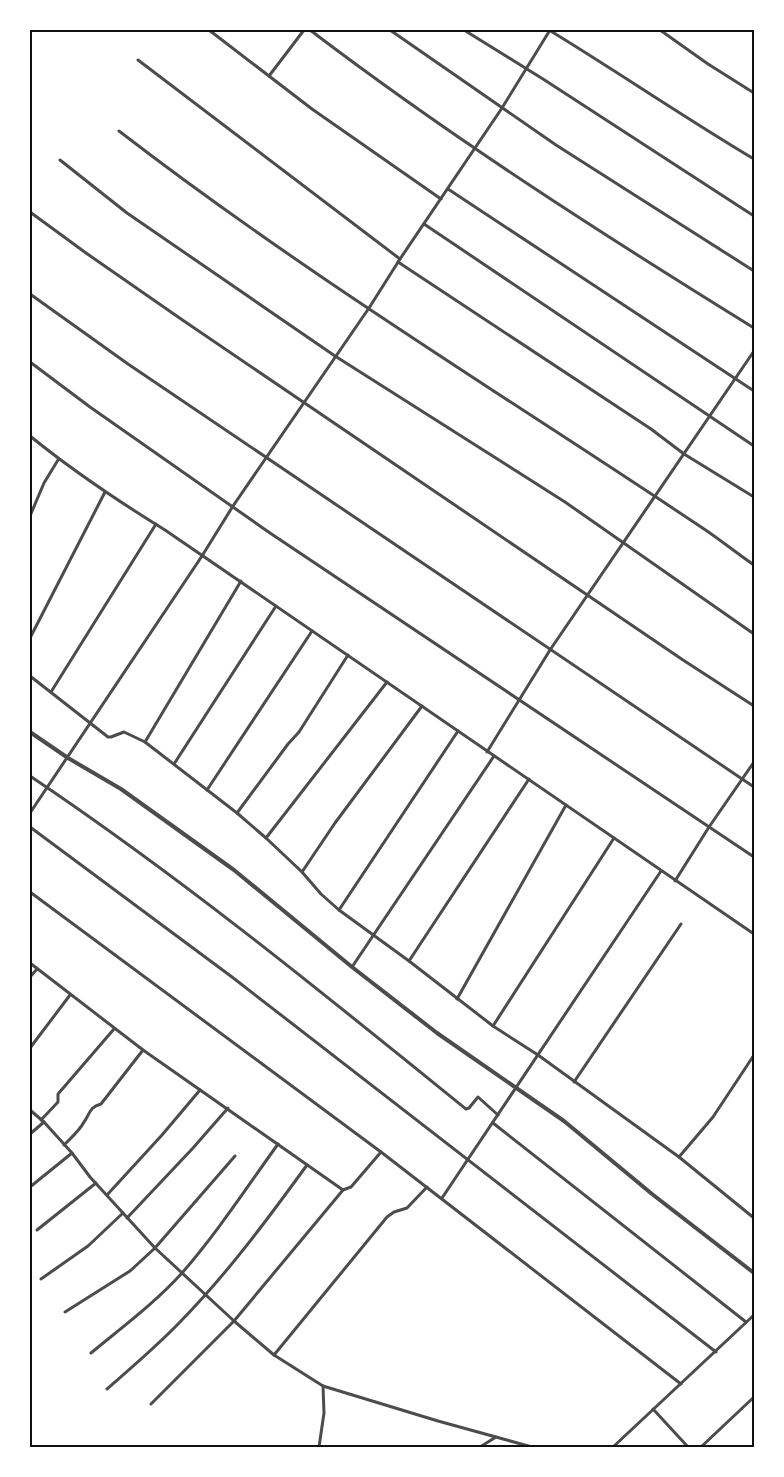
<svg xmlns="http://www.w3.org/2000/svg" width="784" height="1477" font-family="'Fira Sans Condensed',sans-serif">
	<rect width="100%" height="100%" fill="#fff"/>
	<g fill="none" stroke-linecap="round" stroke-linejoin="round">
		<g stroke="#4c4c4c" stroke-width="3">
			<path d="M209 30 312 109 441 199"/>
			<path d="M310 30C452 138 602 234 754 328"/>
			<path d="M390 30 556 145 754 271"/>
			<path d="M464 30 543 79 754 216"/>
			<path d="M549 30C618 72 685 118 754 159"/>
			<path d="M660 30 708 64 754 93"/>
			<path d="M138 60 400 259"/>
			<path d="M269 76 304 30"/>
			<path d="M119 131C307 276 510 399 707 531 723 542 738 554 754 565"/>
			<path d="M60 160 127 213 335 356 565 502 754 634"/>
			<path d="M448 189 754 391"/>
			<path d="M30 212 86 253 181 319 683 660 754 706"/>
			<path d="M424 224 754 446"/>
			<path d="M398 262 651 429 684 454 754 497"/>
			<path d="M30 294 128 364 754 787"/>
			<path d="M30 362 90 407 270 533 754 857"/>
			<path d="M30 436C73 471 118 501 165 530L754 934"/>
			<path d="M30 516 44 483 58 460"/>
			<path d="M30 638 105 492"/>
			<path d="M30 676 108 737H111L124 732 145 742 237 813 266 838 302 872 321 894 339 910 409 961 493 1026 538 1055 679 1157 754 1218"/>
			<path d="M51 692 156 524"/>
			<path d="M145 742 241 581"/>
			<path d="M487 752 550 650 754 351"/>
			<path d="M174 764 276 606"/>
			<path d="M30 776C182 878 324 994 466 1109L469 1108 478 1097 498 1115"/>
			<path d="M207 790 312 631"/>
			<path d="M30 813 202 556 233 506 369 308 400 259 502 108 550 30"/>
			<path d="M237 813 288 744 299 732 348 655"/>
			<path d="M30 827 232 977 716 1352"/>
			<path d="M266 838 387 682"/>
			<path d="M302 872 335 823 422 706"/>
			<path d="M675 881 709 827 754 762"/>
			<path d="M30 892 381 1152 681 1384"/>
			<path d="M339 910 458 731"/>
			<path d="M409 961 529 779"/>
			<path d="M30 963 143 1050 343 1190"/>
			<path d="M352 967 494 756"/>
			<path d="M30 977 37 969"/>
			<path d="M457 999 566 805"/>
			<path d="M493 1026 614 838"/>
			<path d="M30 1048 70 995"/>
			<path d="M574 1082 681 924"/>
			<path d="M30 1110 44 1122 72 1153 90 1177 155 1248 234 1321 274 1355 323 1386 438 1421 532 1447"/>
			<path d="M41 1120 58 1102V1094L114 1029"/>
			<path d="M493 1123 746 1322"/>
			<path d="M30 1134 44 1122"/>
			<path d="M64 1145C71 1138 80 1130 84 1122 90 1114 89 1107 101 1104L143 1050"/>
			<path d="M679 1157 713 1117 754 1055"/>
			<path d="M30 1187 72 1153"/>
			<path d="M107 1195 162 1135 200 1090"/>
			<path d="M442 1198 661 871"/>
			<path d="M127 1218 193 1148 228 1108"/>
			<path d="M37 1230 96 1183"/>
			<path d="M41 1279 88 1246 123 1213"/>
			<path d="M65 1312 130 1271 155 1248 235 1156"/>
			<path d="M91 1353C121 1328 155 1303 182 1273 217 1233 247 1187 278 1144"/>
			<path d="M274 1355 387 1217 394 1212 407 1208 427 1187"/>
			<path d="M107 1389C132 1367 157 1346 180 1322 227 1274 267 1220 307 1165"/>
			<path d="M151 1404 234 1321 343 1190 351 1187 381 1152"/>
			<path d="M653 1409 688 1447"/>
			<path d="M319 1447 324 1413 323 1386"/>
			<path d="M480 1447 496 1437"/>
			<path d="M613 1447 754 1315"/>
			<path d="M701 1447 754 1397"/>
		</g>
		<path stroke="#4c4c4c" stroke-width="4" d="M30 732 68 758 121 789 234 870 352 967 437 1033 564 1121 652 1194 754 1273"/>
	</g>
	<rect width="784" height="1477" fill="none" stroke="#ffffff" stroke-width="62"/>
	<rect x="31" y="31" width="722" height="1415" fill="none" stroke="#111" stroke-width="2"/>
</svg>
